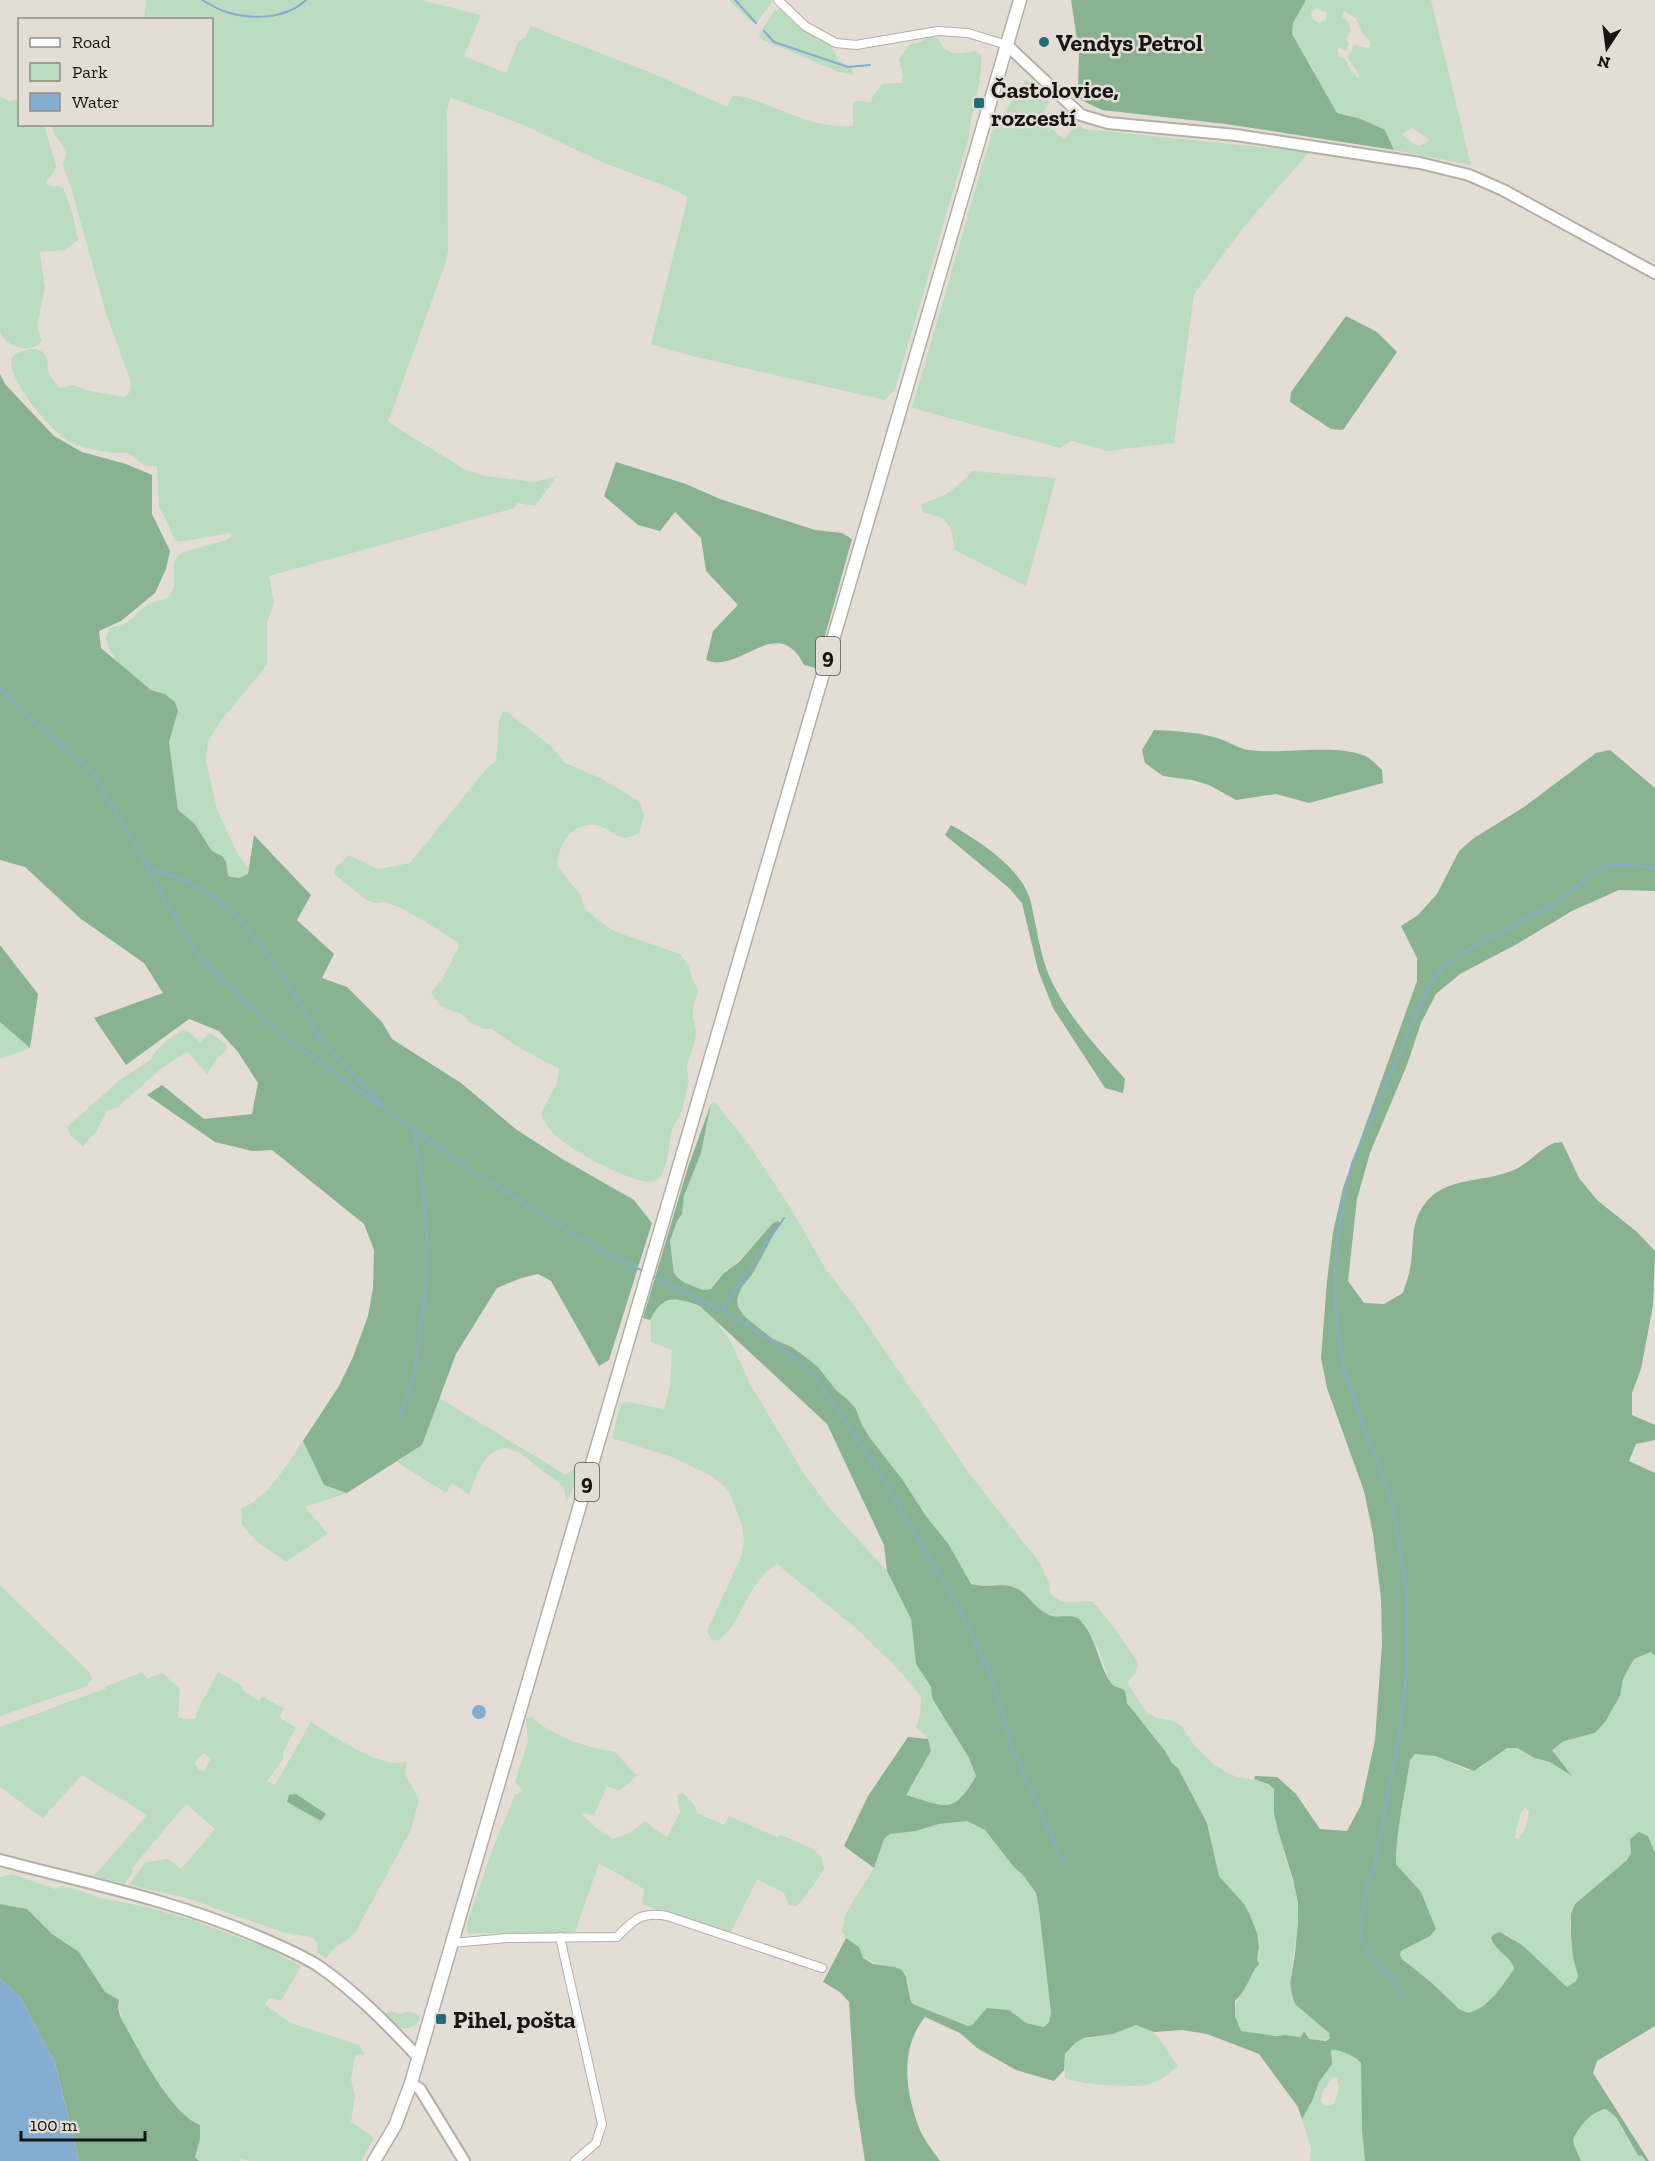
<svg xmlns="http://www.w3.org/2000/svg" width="1655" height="2161" font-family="'Zilla Slab',serif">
	<rect width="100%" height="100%" fill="#e3ddd6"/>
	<g fill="#bbdcc0" fill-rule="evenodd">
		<path d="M146 0H421L481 15 464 56 506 73 518 42 525 38 531 26 659 76 727 107 732 96C748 95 759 102 774 108 798 117 826 129 853 126V101L871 102 872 98 882 84 901 83 903 76 899 59 910 44 919 43 931 36 938 39C945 56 959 55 975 51L981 55C983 84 971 109 969 137L895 389 885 400 692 356 651 344 687 201V196L666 186 604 163 526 126 450 97 447 112 448 251 446 262 388 422 464 469 485 476 535 482 557 476 535 506 517 503 514 508 500 512 269 576 274 603 267 622V665L220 722 208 742 206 761 217 809 238 855 248 868V874L239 878H230L222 856 212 851 194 823 178 810 169 742 178 711 175 702 165 694 151 690 117 662 108 646 106 638 109 628C115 626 122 626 127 622 135 617 140 609 149 604 155 600 165 601 170 595 181 582 165 562 183 552L227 540 232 536 230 533 179 542 174 540 169 526 159 507 157 466C136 467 143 461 129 454 125 452 120 453 115 453 102 451 87 449 74 444 55 436 4 378 12 357 20 350 40 343 46 357 49 362 47 366 48 371 50 377 56 383 59 388L73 385 89 391 124 397 129 393 131 388 130 380 106 313 72 191 63 165 66 154 63 146 54 134 52 125 212 124V20L144 19Z"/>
		<path d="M729 0H770L772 2 755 25Z"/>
		<path d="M1306 0H1431L1471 165 1394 150 1385 130 1361 119 1337 113 1292 34 1293 23ZM1316 8 1327 13 1326 20 1319 23 1312 18 1311 12ZM1344 11 1356 18 1363 34 1370 42V48L1353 45 1352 51 1347 57 1360 76 1358 78 1351 71 1345 59 1339 56 1337 49 1339 47 1346 51 1349 44 1346 38 1351 32 1349 23 1342 16ZM1412 128 1430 140 1420 146 1413 144 1402 134Z"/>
		<path d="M781 9 808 33 830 44 838 60 851 67 854 75 839 72 761 39 759 34 775 10Z"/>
		<path d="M1026 80 1046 96 1049 103 1040 119 1064 139 1077 124 1084 129 1309 152 1243 228 1194 294 1174 443 1108 451 1072 441 1060 448 912 408 993 129Z"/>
		<path d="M0 96 9 101 19 99 20 124 44 125 56 165 55 171 46 182 47 185 63 187 72 212 78 240 64 250 40 252 45 288 37 326 42 342C27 354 8 348 0 332Z"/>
		<path d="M972 471 1056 478 1026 586 955 550 951 529 943 518 923 512 921 504C945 497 955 490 972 471Z"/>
		<path d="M503 711 507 712 551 746 565 763 600 778 639 801 644 815 639 833C634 835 627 839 621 837 613 835 607 828 599 826 574 820 558 843 557 866L581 896 585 909 599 921 616 932 680 954 689 967 692 979 698 989C698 997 693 1004 693 1011 692 1019 696 1027 696 1034 695 1045 690 1054 687 1065 686 1070 689 1074 688 1079 688 1089 685 1100 682 1110 680 1118 674 1122 672 1130 669 1142 668 1176 655 1181 642 1186 607 1167 594 1161 575 1150 547 1136 541 1113L557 1083 559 1069 515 1045 492 1029H484L469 1022 462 1014 449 1010 440 1005 431 993 443 978 459 946 457 942 424 921 399 907 384 902 375 903 368 901 334 874 335 868 349 855 378 869 410 863 487 768 496 761 499 722Z"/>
		<path d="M0 1022 30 1048 0 1059Z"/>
		<path d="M186 1029 200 1042 210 1033 224 1043 228 1049 218 1058 207 1074 187 1052 163 1067 118 1107 107 1111 96 1132 83 1146 70 1135 67 1127 122 1078 151 1060C156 1046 173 1036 186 1029Z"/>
		<path d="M714 1101 747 1142 790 1207 825 1268 858 1311 968 1472 1040 1563 1049 1583 1050 1593C1064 1607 1076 1601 1092 1601 1099 1607 1133 1653 1137 1662 1140 1670 1132 1676 1128 1682L1129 1686 1146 1712 1156 1718 1174 1721 1182 1727 1194 1745 1216 1766 1236 1777 1261 1781 1274 1788C1276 1805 1275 1823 1280 1839 1286 1862 1296 1883 1298 1907 1299 1932 1292 1956 1290 1981 1290 1987 1293 1992 1293 1999L1333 2037C1316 2045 1301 2034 1285 2035 1275 2035 1265 2036 1255 2034 1250 2033 1247 2031 1241 2032 1227 2006 1237 2006 1247 1984 1251 1976 1253 1970 1259 1964L1257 1959 1259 1947 1250 1916 1244 1904 1219 1876 1207 1823 1178 1768 1172 1763 1134 1713 1119 1688 1112 1684 1108 1677 1099 1650 1080 1620 1073 1617 1051 1616 1039 1610 1028 1599 994 1584 975 1586 971 1584 949 1545 926 1516 902 1479 870 1438 862 1425 856 1409 848 1400 836 1390 808 1359 792 1347 773 1339 745 1317 738 1307 737 1300 741 1288 779 1228 772 1224C753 1247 731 1268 711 1289L703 1290 685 1283 675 1275 670 1241 677 1220 681 1215 684 1196 701 1153 711 1104Z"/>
		<path d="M681 1299 700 1306 715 1320 731 1342 751 1386 803 1472 829 1508 887 1571 911 1619 916 1664 931 1687 932 1698 969 1758 976 1776C950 1818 948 1807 905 1795L931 1751 928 1739 916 1727 920 1715 921 1696 896 1667 857 1629 777 1564C746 1582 743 1623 718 1641L712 1639 707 1631 741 1557 744 1541 742 1525 729 1491 712 1476 672 1457 612 1438 621 1403 627 1402 664 1409 670 1386 672 1350 651 1342C650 1314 649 1302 681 1299Z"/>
		<path d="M439 1398 566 1475 574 1469 578 1480 566 1502 564 1487 518 1452 506 1448C482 1451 477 1476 469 1495L452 1483 446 1493 397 1462 422 1445Z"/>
		<path d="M303 1441 324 1485 347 1493 305 1507 328 1534 286 1562 256 1541 242 1525 241 1509C269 1497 286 1465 303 1441Z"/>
		<path d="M0 1585 90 1673 92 1679 87 1686 0 1716Z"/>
		<path d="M1651 1652 1655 1656V1853L1648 1836 1630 1847 1631 1853 1627 1860 1575 1904C1565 1926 1574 1954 1578 1976L1576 1981 1567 1988 1509 1936V1961L1513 1964 1514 1969C1502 1986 1489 2008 1468 2013L1459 2009 1432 1983 1402 1959 1400 1954 1401 1951 1415 1944 1436 1929 1421 1892 1396 1864C1396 1829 1405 1795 1410 1760L1415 1754 1435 1756 1467 1770 1481 1768 1496 1753 1507 1748H1517L1533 1758 1550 1762 1570 1775 1552 1750 1564 1741 1596 1733 1605 1722 1619 1696 1623 1679 1634 1659ZM1525 1807 1529 1811 1525 1830 1518 1839 1514 1837C1518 1827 1518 1815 1525 1807Z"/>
		<path d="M142 1672 147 1679 162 1673 180 1689 178 1718 195 1719 197 1711 218 1672 243 1686 242 1690 259 1701 262 1696 284 1709 279 1717 296 1728 283 1752V1759L267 1781 275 1785 311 1722C334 1736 383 1771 407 1761L405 1775 419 1799 411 1830 355 1933C344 1945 336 1943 326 1959L317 1952 318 1944 313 1937 285 1933 187 1898 129 1885 145 1862 168 1859 181 1869 215 1829 186 1804 132 1868 133 1872 125 1884 94 1876 147 1815 82 1775 43 1818 0 1787V1727L104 1689 106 1690 105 1687ZM203 1753 211 1758 204 1771 198 1769 195 1762Z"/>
		<path d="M531 1717C552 1735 587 1749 614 1751L637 1776 619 1791 607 1786 594 1815 581 1813 596 1828 613 1839 629 1833 646 1821 653 1828 667 1837 680 1812 677 1796 683 1793 694 1805 697 1813 724 1825 729 1816 777 1837 781 1835 813 1849 822 1857 824 1869 813 1886 797 1906 789 1905 784 1893 757 1879 731 1932C718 1933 702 1924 690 1919V1917C675 1918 654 1910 642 1903L644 1889 599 1863 575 1932 543 1934 469 1933 467 1930 468 1921 493 1848 515 1795 523 1791 515 1782 528 1741 526 1718Z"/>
		<path d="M967 1821 985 1830 1013 1866 1023 1875 1036 1893 1039 1909 1051 2013 1049 2022 1044 2027 1026 2023 1009 2010 988 2008 972 2026H968L915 2005 911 2002C910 1995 910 1984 906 1978 901 1966 875 1965 863 1958L859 1947 846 1938 842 1931 845 1915 874 1868 884 1839 890 1834 900 1832 916 1831 939 1824Z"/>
		<path d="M12 1874 55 1889 61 1886 78 1890 100 1898 147 1907 195 1921 269 1949 301 1966 281 2001 268 1998 265 2005 291 2023 359 2045 364 2054 355 2056 351 2080 355 2096 351 2122 374 2138 361 2161H251L241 2159 239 2161H199L195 2157 200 2139C189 2118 171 2103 158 2083 147 2065 116 2021 119 2000L105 1992 79 1952 52 1934 27 1909 0 1904V1877Z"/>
		<path d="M391 2011 400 2014 408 2011 419 2015 420 2019C415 2028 406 2030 397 2027L384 2016Z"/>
		<path d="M1132 2025C1156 2024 1166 2050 1178 2066 1168 2074 1158 2083 1145 2085 1132 2088 1077 2084 1065 2078 1062 2037 1078 2041 1110 2034 1118 2033 1125 2029 1132 2025Z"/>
		<path d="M1334 2048 1357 2057 1361 2063 1362 2130 1365 2161H1310L1311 2148 1302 2119C1307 2107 1312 2097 1318 2085 1324 2071 1332 2067 1331 2050ZM1337 2077 1339 2088 1334 2104 1326 2106 1321 2102 1322 2094 1332 2078Z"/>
		<path d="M1606 2108 1612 2111 1630 2140 1646 2161H1581L1574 2145 1573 2139C1580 2126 1591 2111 1606 2108Z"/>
	</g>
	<g fill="#89b390">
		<path d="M1071 0H1306L1293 23 1292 34 1337 113 1361 119 1385 130 1394 150 1226 124 1102 110 1081 100 1078 88 1079 53Z"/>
		<path d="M1346 316 1377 332 1397 352 1343 430 1331 429 1290 402 1291 392Z"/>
		<path d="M0 374 5 384 54 436 82 452 126 464 152 475V514L170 551 166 569 155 593 121 621 99 631 101 648 151 690 165 694 175 702 178 711 169 742 178 810 194 823 212 851 222 856 226 862 228 875 230 877 239 878 248 874 254 835 311 895 297 920 334 954 322 978 347 987 382 1022 392 1039 461 1083 517 1130 564 1160 634 1200 652 1223 609 1360 599 1366 551 1281 538 1274 521 1278 497 1288 456 1354 422 1445 347 1493 324 1485 303 1441 339 1386 353 1357 368 1316 373 1288 374 1250 364 1224 272 1150 252 1151 215 1142 147 1095 162 1085 204 1119 252 1114 258 1083 238 1052 219 1031 189 1019 126 1065 94 1018 163 993 144 963 81 919 25 867 0 860Z"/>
		<path d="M616 462 686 484 720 499 815 530 842 533 852 539 816 668 804 665C777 612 740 675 706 660L713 631 738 605 706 571 701 538 675 512 660 531 638 525 604 496Z"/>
		<path d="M1154 730C1177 731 1201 732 1223 740 1231 743 1240 749 1249 750 1280 755 1342 742 1369 758 1373 761 1378 766 1382 770L1383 783 1309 803 1276 794 1236 800 1209 785 1192 780 1163 776 1145 763 1142 750Z"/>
		<path d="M1610 750 1655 788V891L1619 890 1572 911 1517 944 1460 974 1436 994 1421 1023 1407 1065 1370 1153 1357 1199 1348 1281 1364 1303 1384 1304 1403 1293C1406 1283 1410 1273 1411 1262 1413 1249 1412 1233 1416 1221 1433 1172 1480 1186 1516 1169 1530 1162 1540 1149 1554 1143L1562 1142 1579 1178 1597 1200 1637 1232 1655 1251 1653 1305 1641 1369 1632 1393V1415L1655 1425V1440L1636 1444 1629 1461 1655 1473V1656L1651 1652 1634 1659 1623 1679 1620 1696 1605 1722 1595 1733 1564 1741 1552 1750 1572 1776 1550 1762 1534 1758 1517 1748H1507L1474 1771 1435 1756 1415 1754 1410 1760C1405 1795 1396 1829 1396 1864L1421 1892 1436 1929 1430 1936 1401 1951 1400 1955 1402 1959 1432 1983 1459 2009 1468 2013C1489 2008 1502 1986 1514 1969 1512 1957 1495 1951 1491 1938L1494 1934 1500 1932 1522 1945 1567 1987 1576 1981 1578 1976 1573 1957 1571 1936V1914L1575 1904 1627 1860 1631 1853 1630 1839 1639 1832 1648 1836 1655 1853V2026L1597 2061 1593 2073 1649 2161H1646L1642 2156 1638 2155 1616 2117 1606 2109C1591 2111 1580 2126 1573 2139L1574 2145 1581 2161H1365L1362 2131 1361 2063C1358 2057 1337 2048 1331 2050L1332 2064 1319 2082 1312 2101 1302 2119 1298 2107 1259 2054 1207 2034 1182 2030 1154 2032 1136 2025 1113 2034 1084 2038 1075 2043 1065 2054 1064 2070 1054 2081 1016 2070 977 2048 960 2033 925 2017C900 2048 905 2089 918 2125 922 2137 932 2150 940 2161H865L855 2097 849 2002 840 1992 823 1982 846 1938 859 1947 863 1958 873 1964 894 1967 902 1970 906 1977 911 2002 915 2005 968 2026 972 2025 987 2008 1009 2010 1026 2023 1044 2027 1049 2022 1051 2013 1039 1909 1036 1893 1023 1875 1013 1866 985 1830 967 1821 939 1824 916 1831 890 1834 884 1839 874 1868 844 1846 868 1796 908 1737 928 1739 931 1751 906 1795C946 1806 952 1817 976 1776L969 1758 932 1698 931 1687 916 1664 911 1619 887 1571 884 1545 827 1424 700 1306C675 1297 663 1294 650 1320L643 1318 688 1167 711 1104 701 1153 684 1196 682 1214 677 1221 670 1241 674 1273 678 1278 685 1283 703 1290 711 1289 723 1274 739 1262 772 1224 777 1221 780 1223 753 1273 741 1288 737 1300 738 1307 745 1317 773 1339 792 1347 808 1359 818 1367 836 1390 848 1400 856 1409 862 1425 870 1438 902 1479 926 1516 949 1545 971 1584C982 1588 999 1583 1013 1587 1027 1591 1034 1609 1049 1615 1058 1619 1073 1613 1080 1620 1098 1639 1099 1670 1113 1685 1117 1688 1122 1688 1125 1691L1127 1703 1165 1751 1172 1763 1178 1768 1207 1823 1219 1876 1244 1904 1250 1915 1257 1933 1259 1947 1257 1959 1259 1964C1249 1975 1247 1991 1235 2001V2016L1241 2031 1276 2036 1285 2035 1301 2037 1304 2031 1309 2039 1326 2041 1330 2038 1329 2033 1296 2005C1292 1999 1292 1990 1290 1984L1295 1954 1298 1922V1903L1293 1879 1278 1831 1274 1813V1789L1268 1784 1254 1779 1255 1776 1277 1777 1296 1794 1320 1829 1347 1831 1361 1805 1375 1740 1382 1644 1381 1598 1373 1534 1364 1491 1327 1388 1321 1358 1327 1281 1333 1232 1343 1188 1417 981V958L1401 926 1418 915 1437 894 1459 851 1474 838 1524 807 1596 753Z"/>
		<path d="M951 825C978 840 1021 868 1030 899 1037 926 1039 954 1051 980 1069 1018 1097 1047 1125 1079L1123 1093 1105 1088 1053 1008 1038 970 1022 903 1009 888 945 835Z"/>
		<path d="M0 945 38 994 30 1048 0 1022Z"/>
		<path d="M296 1794 326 1814 321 1821 287 1802 289 1795Z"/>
		<path d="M0 1904 27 1909 52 1934 79 1952 105 1992 119 2000 118 2007 120 2016C136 2045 170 2114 200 2125V2139L195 2157 199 2161H79L55 2063 20 1997 0 1979Z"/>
	</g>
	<g fill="#85add1">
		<circle cx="479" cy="1712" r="7"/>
		<path d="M0 1979 20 1997 55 2063 79 2161H0Z"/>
	</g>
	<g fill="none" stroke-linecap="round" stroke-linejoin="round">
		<g stroke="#85add1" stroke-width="2">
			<path d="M202 0C209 4 216 8 223 11 249 20 285 20 306 0"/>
			<path d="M735 0 756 23"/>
			<path d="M764 31 774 42 848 67 870 65"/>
			<path d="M0 689 16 706 93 773 147 866 165 902 200 957 280 1034 467 1168 596 1248 645 1272"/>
			<path d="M147 866 202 888 240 920 283 976 319 1037 387 1111"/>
			<path d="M652 1276 722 1310 788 1352 814 1375 874 1464 962 1614 990 1674 1013 1749 1062 1860"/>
			<path d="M722 1310 784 1218"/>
			<path d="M399 1419 413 1380 425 1299 427 1237 421 1171 414 1132"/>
			<path d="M1402 1996 1391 1978 1370 1956 1362 1941 1361 1929 1366 1888 1375 1864 1398 1741 1407 1671V1595L1393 1505 1344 1372 1335 1309 1336 1250 1343 1200 1352 1163 1430 983 1446 965 1462 953 1552 905 1600 868 1613 864 1655 868"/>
		</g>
		<defs>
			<g id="street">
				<path d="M778 0 805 26 836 43 856 45 938 31 968 33 1007 45"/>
				<path d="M560 1937 602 2124 596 2143 575 2161"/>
				<path d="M452 1943 507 1938 617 1937C634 1919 642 1911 667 1916L822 1968"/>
			</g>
			<g id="secondary">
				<path d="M1007 45 1081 115 1108 123 1236 135 1420 163 1469 175 1503 190 1655 273"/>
				<path d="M0 1860C87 1883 177 1901 259 1937 278 1945 299 1954 317 1965 355 1991 387 2024 418 2057"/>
				<path d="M411 2083 420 2089 464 2161"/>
			</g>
			<path id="primary" d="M374 2161 395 2126 411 2083 1020 0"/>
		</defs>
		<use href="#street" stroke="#b4afa8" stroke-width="10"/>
		<use href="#secondary" stroke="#b4afa8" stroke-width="14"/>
		<use href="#primary" stroke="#b4afa8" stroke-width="15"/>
		<use href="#street" stroke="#fff" stroke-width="8"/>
		<use href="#secondary" stroke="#fff" stroke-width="10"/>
		<use href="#primary" stroke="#fff" stroke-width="12"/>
	</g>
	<g fill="#246d78" stroke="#e3ddd6" stroke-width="2">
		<circle cx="1044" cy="42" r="6"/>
		<rect x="973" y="97" width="12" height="12" rx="3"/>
		<rect x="435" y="2013" width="12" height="12" rx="3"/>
	</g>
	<g text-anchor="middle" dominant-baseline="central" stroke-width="5" stroke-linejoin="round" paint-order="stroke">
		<g fill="#e3ddd6" stroke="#54514e" stroke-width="1.5">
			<rect x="816" y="637" width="24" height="38" rx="4.5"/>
			<rect x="575" y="1463" width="24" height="38" rx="4.5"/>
		</g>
		<g font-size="22" font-weight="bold" fill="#171513">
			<text x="828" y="656">9</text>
			<text x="587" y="1482">9</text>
		</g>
		<g font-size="24" font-weight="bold" fill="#171513" stroke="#e3ddd6" text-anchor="start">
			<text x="1056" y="42">Vendys Petrol</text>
			<text x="991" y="89">Častolovice,<tspan x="991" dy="28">rozcestí</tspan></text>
			<text x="453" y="2019">Pihel, pošta</text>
		</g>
	</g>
	<rect x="18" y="18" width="195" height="108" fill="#e3ddd6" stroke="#918d88" stroke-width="1.5"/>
	<rect x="30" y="38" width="30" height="9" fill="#ffffff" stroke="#918d88" stroke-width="1.5"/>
	<text x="72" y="48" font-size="18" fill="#171513">Road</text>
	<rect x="30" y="63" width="30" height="18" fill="#bbdcc0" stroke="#918d88" stroke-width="1.5"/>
	<text x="72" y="78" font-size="18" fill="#171513">Park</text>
	<rect x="30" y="93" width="30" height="18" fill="#85add1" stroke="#918d88" stroke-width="1.5"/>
	<text x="72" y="108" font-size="18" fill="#171513">Water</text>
	<g transform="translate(1607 48) rotate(193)" stroke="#e3ddd6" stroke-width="4.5" paint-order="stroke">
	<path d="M0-4.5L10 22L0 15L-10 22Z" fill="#171513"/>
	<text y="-9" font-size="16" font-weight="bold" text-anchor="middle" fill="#171513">N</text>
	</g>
	<path d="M21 2131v9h124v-9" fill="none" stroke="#171513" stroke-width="3"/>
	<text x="30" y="2131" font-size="18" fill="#171513" stroke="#e3ddd6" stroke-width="4.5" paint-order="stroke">100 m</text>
</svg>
